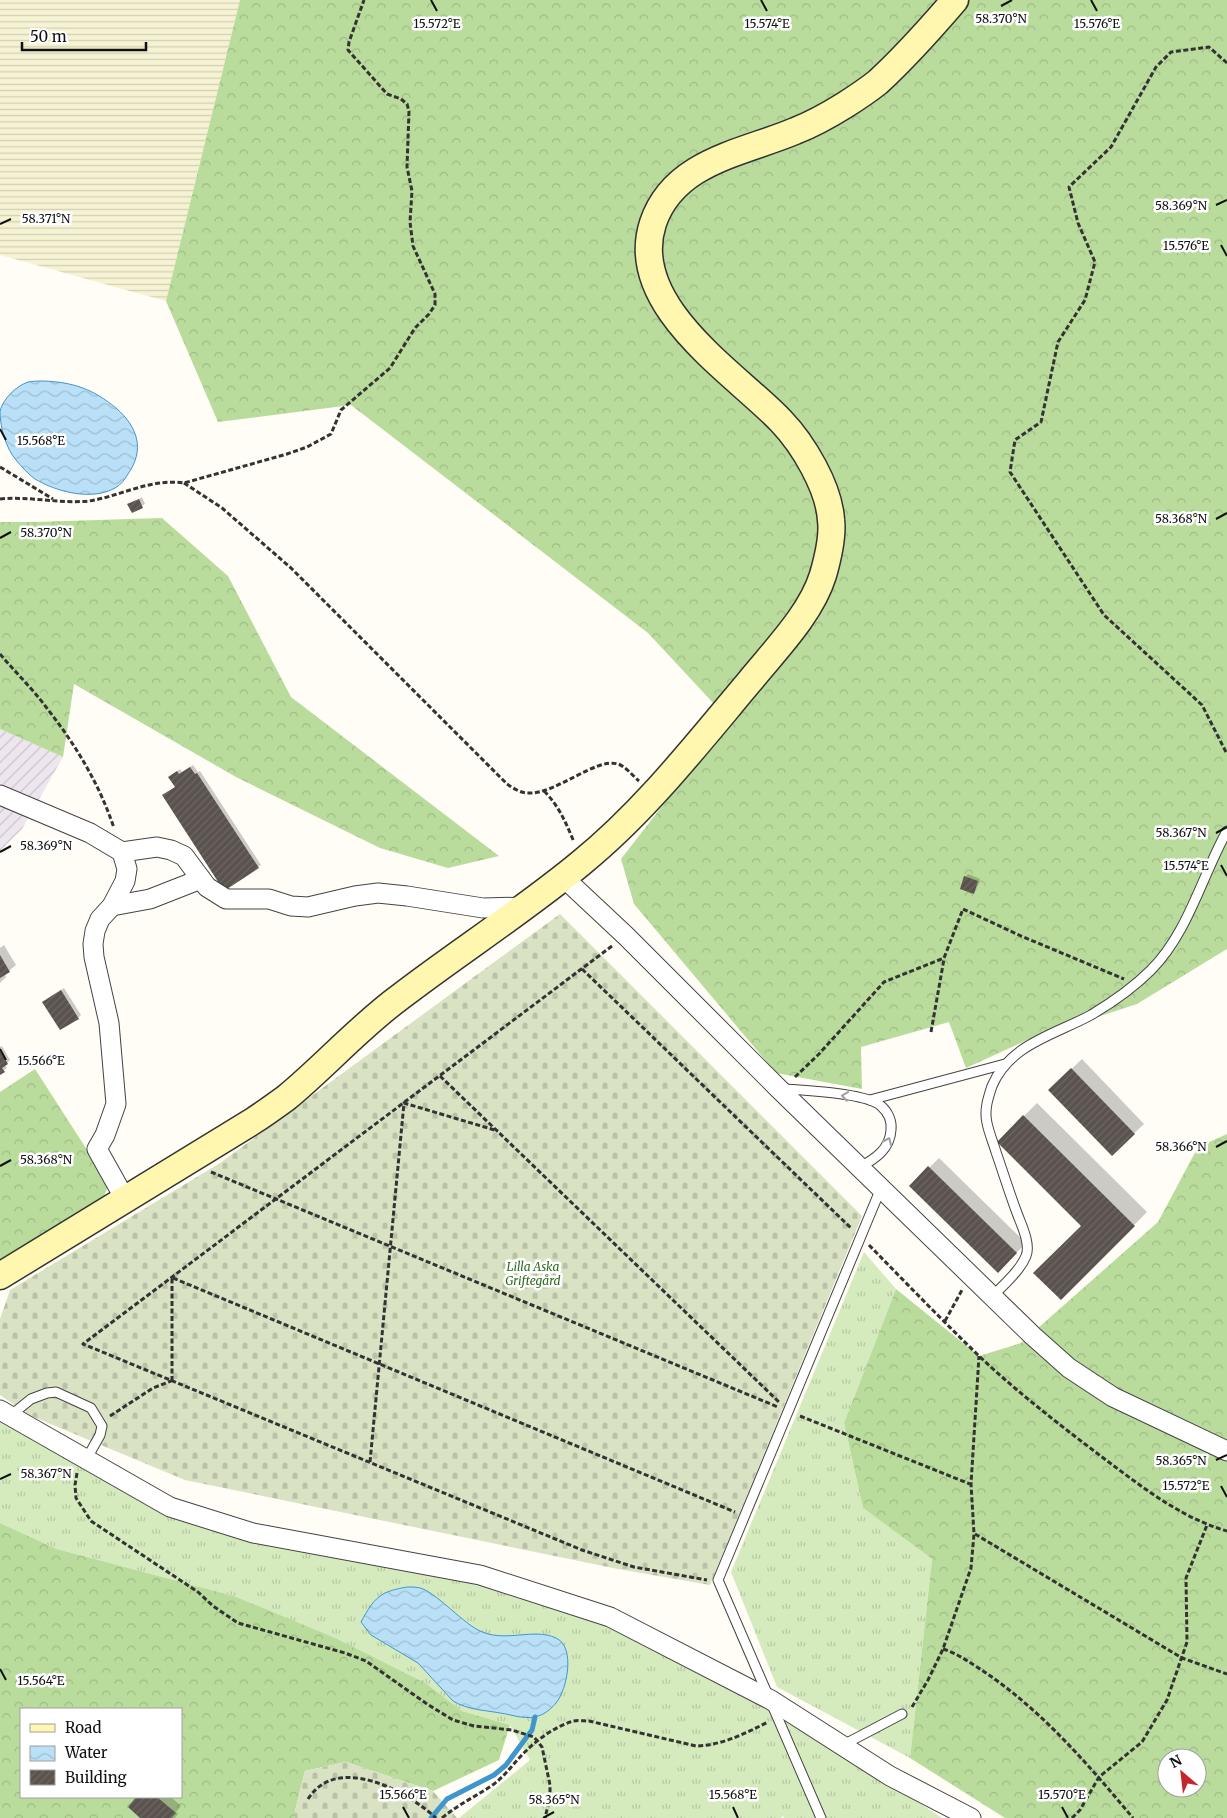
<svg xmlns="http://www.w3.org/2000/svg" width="1227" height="1818" font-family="Merriweather,serif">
	<defs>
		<pattern id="industrial-furrows" width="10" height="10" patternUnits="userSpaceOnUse" patternTransform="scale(1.25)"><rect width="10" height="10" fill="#eee6ef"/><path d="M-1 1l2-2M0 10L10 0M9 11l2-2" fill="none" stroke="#cbc4cc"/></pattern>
		<pattern id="farmland-rules" width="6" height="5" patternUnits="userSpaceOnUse" patternTransform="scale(1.25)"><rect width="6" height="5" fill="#f6f3d4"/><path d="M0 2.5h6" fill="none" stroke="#d2cfb5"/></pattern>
		<pattern id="grass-tufts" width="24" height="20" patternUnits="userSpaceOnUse" patternTransform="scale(1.25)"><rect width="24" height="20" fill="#d5ebbd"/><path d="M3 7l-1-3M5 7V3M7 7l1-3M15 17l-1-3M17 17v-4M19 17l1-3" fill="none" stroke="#b6c8a1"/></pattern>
		<pattern id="forest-crowns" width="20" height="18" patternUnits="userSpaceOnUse" patternTransform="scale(1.25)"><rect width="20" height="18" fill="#b9dc9c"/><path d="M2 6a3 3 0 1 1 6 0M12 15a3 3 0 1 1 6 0" fill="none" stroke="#9ebc85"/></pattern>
		<pattern id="cemetery-stones" width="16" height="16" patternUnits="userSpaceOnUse" patternTransform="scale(1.25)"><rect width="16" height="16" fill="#d9e3c4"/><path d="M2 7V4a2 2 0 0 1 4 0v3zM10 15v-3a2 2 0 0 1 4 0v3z" fill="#b9c2a7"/></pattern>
		<pattern id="water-waves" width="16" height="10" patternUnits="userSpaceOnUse" patternTransform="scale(1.25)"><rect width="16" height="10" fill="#b9e0f7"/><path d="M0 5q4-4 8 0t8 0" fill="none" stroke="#9ebfd3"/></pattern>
		<pattern id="building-hatch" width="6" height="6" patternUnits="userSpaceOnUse" patternTransform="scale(1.25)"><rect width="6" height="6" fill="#5a524d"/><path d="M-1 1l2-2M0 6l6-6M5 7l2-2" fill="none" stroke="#6d6662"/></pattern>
	</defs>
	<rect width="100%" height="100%" fill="#fffdf5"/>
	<path fill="url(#industrial-furrows)" d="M0 729 63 757 22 829 0 851Z"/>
	<path fill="url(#farmland-rules)" d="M0 0H240L166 301 0 255Z"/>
	<g fill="url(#grass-tufts)">
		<path d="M864 1252 896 1289 844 1423 863 1508 932 1559 910 1758 777 1687 731 1572Z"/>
		<path d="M0 1421 169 1514 480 1583 611 1626 763 1705 890 1783 942 1818H784L783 1816 781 1818H459L530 1760 510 1725 462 1711 427 1684 234 1596 57 1549 0 1523Z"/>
	</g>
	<g fill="url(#forest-crowns)" fill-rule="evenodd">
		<path d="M240 0H1227V949L1137 1004 1027 1040 966 1068 949 1022 861 1047 862 1089 776 1073 634 904 621 859 729 720 648 633 351 405 218 422 166 301Z"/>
		<path d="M162 518 228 576 291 697 499 856 448 868 380 848 236 777 74 684 63 757 0 729V522H34Z"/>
		<path d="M35 1069 109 1184 104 1196 0 1260V1092Z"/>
		<path d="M1227 1134V1818H1005L910 1758 932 1559 863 1508 844 1423 896 1289 979 1356 1021 1343 1158 1222 1198 1147ZM1167 1758H1197V1788H1167Z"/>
		<path d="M0 1523 57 1549 234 1596 335 1638 427 1684 462 1711 510 1725 499 1760 433 1791 346 1762 305 1771 295 1811V1818H0ZM21 1709H181V1797H21Z"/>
	</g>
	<g fill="url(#cemetery-stones)">
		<path d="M560 914 862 1216 710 1585 618 1569 185 1480 29 1415 0 1395V1319L10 1290 220 1163Z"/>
		<path d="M346 1762 433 1791 457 1818H295V1811L305 1771Z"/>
	</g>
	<g fill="url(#water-waves)" stroke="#3f96cf">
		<path d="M43 381C73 382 93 389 116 408 138 427 145 450 128 474 125 479 121 485 115 488 92 501 57 492 35 479 28 474 22 467 16 460 6 448 0 428 0 411 3 399 16 386 28 382 33 381 39 381 43 381Z"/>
		<path d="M408 1587C412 1587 416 1587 420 1588 434 1591 461 1621 478 1630 504 1644 533 1627 556 1638 576 1647 567 1690 556 1703 553 1707 546 1713 541 1715 527 1721 514 1715 500 1713 484 1710 468 1710 453 1701L418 1663 371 1635 361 1622C374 1598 380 1591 408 1587Z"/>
	</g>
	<g fill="#0003">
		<path d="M142 497 145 504 132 512 129 505Z"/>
		<path d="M193 765 198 772 200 771 261 865 258 867 166 793 176 787 172 775 180 769 182 772Z"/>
		<path d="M968 874 980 879 976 890 973 893 965 877Z"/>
		<path d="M4 945 16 965 5 974 6 977 0 983V948Z"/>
		<path d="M64 988 81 1015 78 1018 47 999Z"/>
		<path d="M2 1046 10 1060 5 1065 7 1068 0 1073V1047Z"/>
		<path d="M1082 1059 1144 1124 1112 1154 1060 1080Z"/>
		<path d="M1037 1103 1147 1212 1061 1299 1082 1226 998 1142Z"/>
		<path d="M939 1158 1026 1243 998 1272 911 1186Z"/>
		<path d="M138 1797H171L181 1806 176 1812 178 1814 175 1818H142L129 1807Z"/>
	</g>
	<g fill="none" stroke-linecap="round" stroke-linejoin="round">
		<path stroke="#3f96cf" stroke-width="5" d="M431 1818 447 1799 494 1775 506 1765 532 1730 535 1717"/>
	</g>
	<g fill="url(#building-hatch)">
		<path d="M139 499 143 508 132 513 127 504Z"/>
		<path d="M190 767 195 774 197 773 259 868 224 891 162 795 175 787 168 777 177 771 179 774Z"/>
		<path d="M964 876 978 881 974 894 960 889Z"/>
		<path d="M0 955 10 972 0 978Z"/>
		<path d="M61 990 79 1019 60 1030 42 1002Z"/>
		<path d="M0 1051 8 1064 2 1068 5 1072 0 1075Z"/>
		<path d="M1071 1068 1135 1134 1112 1156 1048 1090Z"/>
		<path d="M1023 1115 1135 1226 1061 1300 1033 1273 1081 1226 997 1142Z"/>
		<path d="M928 1166 1017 1253 998 1273 909 1186Z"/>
		<path d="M136 1797H157L176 1813 171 1818H140L128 1807Z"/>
	</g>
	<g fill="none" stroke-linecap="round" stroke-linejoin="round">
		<defs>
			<g id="lane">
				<path d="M782 1089C803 1090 867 1093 881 1106 888 1112 892 1121 891 1130 890 1149 875 1159 860 1167"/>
				<path d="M870 1100 1005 1064"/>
				<path d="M992 1297C1003 1285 1020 1271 1026 1256 1031 1244 1021 1224 1017 1213 1009 1192 1003 1172 996 1152 993 1142 989 1133 987 1123 984 1110 988 1098 992 1086 1010 1044 1054 1035 1091 1015 1113 1002 1133 988 1151 970 1188 933 1202 876 1227 831"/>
				<path d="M10 1416 31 1399 47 1393 56 1392 91 1408 102 1426 100 1435 86 1460"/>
				<path d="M843 1745 902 1714"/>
				<path d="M821 1818 718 1580 881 1188"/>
			</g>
			<g id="street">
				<path d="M0 795 90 833 122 852 157 847 171 850 184 856 207 887 226 899H269L291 906 308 907 355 896 378 893 407 896 483 908 524 907"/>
				<path d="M122 852 127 869 125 881 112 906 100 919 95 931 93 944 94 957 109 1023 116 1104 105 1135 97 1149 125 1199"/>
				<path d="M563 877 626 936 779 1089 1033 1336 1069 1368 1113 1397 1227 1451"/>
				<path d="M112 906 150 899 201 879"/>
				<path d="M0 1410 170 1507 253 1533 480 1575 610 1617 771 1700 890 1776 971 1818"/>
			</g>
			<path id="secondary" d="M0 1276 253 1121C264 1114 275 1106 286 1098 325 1066 359 1027 400 997 460 951 523 911 581 863 645 811 697 744 750 681 775 650 811 614 823 575 827 561 833 535 831 520 829 487 803 444 781 421 734 372 626 305 653 223 674 161 743 153 795 131 813 124 829 115 845 105 856 98 868 90 878 82 905 57 931 28 955 0"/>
		</defs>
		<use href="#lane" stroke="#444" stroke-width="11"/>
		<use href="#street" stroke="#444" stroke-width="21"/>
		<use href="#secondary" stroke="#333" stroke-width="29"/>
		<g stroke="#333" stroke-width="3" stroke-dasharray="5 2.5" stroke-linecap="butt">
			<path d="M1227 63 1209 47 1171 52 1156 67 1111 147 1069 187 1078 223 1095 262 1085 300 1058 342 1041 422 1015 440 1010 472 1104 615 1202 705 1227 754"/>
			<path d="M0 467 53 499"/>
			<path d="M184 483 222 508 291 568 507 784C513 788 520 793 528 793 555 795 596 757 618 764 625 766 633 776 639 781"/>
			<path d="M0 499C30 496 60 504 89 501 121 496 151 478 184 483L287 454 307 447 331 434 341 410 390 368 415 328 429 314 435 305V294L413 246 410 222 412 191 407 167 409 111 407 104 401 99 387 94 348 50 349 42 364 0"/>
			<path d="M0 654C15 672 32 688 46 707 75 744 99 783 114 828"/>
			<path d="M544 791C559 806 566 823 574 842"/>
			<path d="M612 946 83 1344 582 1550 634 1567 707 1580"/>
			<path d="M582 969 852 1229"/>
			<path d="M931 1032 944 959"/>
			<path d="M440 1076 780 1403"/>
			<path d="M795 1077 819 1054 884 982 944 958 963 909 1021 936 1124 979"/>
			<path d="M211 1172 778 1407"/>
			<path d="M869 1245C905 1282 941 1319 978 1355 1019 1394 1065 1429 1110 1463 1146 1490 1184 1519 1227 1531"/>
			<path d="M173 1278 735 1512"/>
			<path d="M945 1321 962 1290"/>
			<path d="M172 1381V1277"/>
			<path d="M110 1416 153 1388 171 1381"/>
			<path d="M800 1416 970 1484"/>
			<path d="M370 1462 404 1103 498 1131"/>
			<path d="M77 1473 75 1485 76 1498 91 1521 198 1592 213 1606 238 1623 345 1653 366 1661 427 1704 453 1720 474 1726 512 1730 534 1737 542 1747 550 1785V1797L545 1818"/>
			<path d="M975 1534 1182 1658 1227 1674"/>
			<path d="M943 1649C956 1653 966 1660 977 1667 1038 1706 1087 1763 1133 1818"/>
			<path d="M912 1707 928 1680 943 1649 971 1568 974 1534 971 1484 979 1356"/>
			<path d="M308 1799C337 1753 407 1791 436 1818"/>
			<path d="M442 1818C460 1803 477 1796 494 1784 507 1774 515 1761 527 1750 539 1738 557 1726 573 1721 578 1720 584 1721 589 1721L696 1746C723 1745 744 1734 768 1722"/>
			<path d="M1072 1818 1080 1810 1099 1777 1142 1742 1167 1700 1187 1642 1186 1578 1207 1525"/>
		</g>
		<use href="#lane" stroke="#fff" stroke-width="9"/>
		<use href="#street" stroke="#fff" stroke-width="19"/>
		<use href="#secondary" stroke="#fff6b0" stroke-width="26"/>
	</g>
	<defs><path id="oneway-chevron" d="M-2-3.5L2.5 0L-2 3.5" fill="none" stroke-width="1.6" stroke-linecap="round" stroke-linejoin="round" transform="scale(1.25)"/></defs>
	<g stroke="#a0a0a0">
		<use href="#oneway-chevron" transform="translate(845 1096) rotate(-172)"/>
		<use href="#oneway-chevron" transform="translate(888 1141) rotate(-66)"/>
	</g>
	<path fill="none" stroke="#111" stroke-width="2" d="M431 0 437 11M761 0 767 11M1091 0 1097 11M1001 6 1012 0M1216 205 1227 200M0 224 11 219M1221 245 1227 256M0 429 6 440M1216 519 1227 513M0 538 11 532M1216 833 1227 827M0 852 11 846M1221 865 1227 876M0 1049 6 1060M1216 1147 1227 1141M0 1166 11 1160M1216 1460 1227 1455M0 1479 11 1474M1221 1486 1227 1497M0 1669 6 1680M403 1807 409 1818M733 1807 738 1818M1062 1807 1068 1818M543 1818 554 1812"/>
	<g text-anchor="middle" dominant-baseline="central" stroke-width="5" stroke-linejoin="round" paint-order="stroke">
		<g font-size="12" font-style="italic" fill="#2f6b1f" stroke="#fff">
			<text x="533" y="1266">Lilla Aska<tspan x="533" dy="14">Griftegård</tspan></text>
		</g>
	</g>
	<g font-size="12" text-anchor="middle" fill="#111" stroke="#fff" stroke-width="5" stroke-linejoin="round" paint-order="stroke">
		<text x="1001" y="23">58.370°N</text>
		<text x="437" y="28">15.572°E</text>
		<text x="767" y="28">15.574°E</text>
		<text x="1097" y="28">15.576°E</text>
		<text x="1181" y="210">58.369°N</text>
		<text x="46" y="223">58.371°N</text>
		<text x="1186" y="250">15.576°E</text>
		<text x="41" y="445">15.568°E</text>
		<text x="1181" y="523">58.368°N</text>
		<text x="46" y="537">58.370°N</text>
		<text x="1181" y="837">58.367°N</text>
		<text x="46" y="850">58.369°N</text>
		<text x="1186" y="870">15.574°E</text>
		<text x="41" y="1065">15.566°E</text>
		<text x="1181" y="1151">58.366°N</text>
		<text x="46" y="1164">58.368°N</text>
		<text x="1181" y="1465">58.365°N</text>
		<text x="46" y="1478">58.367°N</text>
		<text x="1186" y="1490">15.572°E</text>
		<text x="41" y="1685">15.564°E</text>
		<text x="403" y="1799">15.566°E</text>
		<text x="733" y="1799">15.568°E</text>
		<text x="1062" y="1799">15.570°E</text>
		<text x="554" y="1804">58.365°N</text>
	</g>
	<rect x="20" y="1708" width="162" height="90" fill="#ffffff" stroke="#a0a0a0"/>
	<rect x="30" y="1724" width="25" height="8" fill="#fff6b0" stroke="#a0a0a0"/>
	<text x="65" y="1733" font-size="15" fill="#111111">Road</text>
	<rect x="30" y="1746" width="25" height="15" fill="url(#water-waves)" stroke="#a0a0a0"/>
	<text x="65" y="1758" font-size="15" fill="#111111">Water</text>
	<rect x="30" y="1770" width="25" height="15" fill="url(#building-hatch)" stroke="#a0a0a0"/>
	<text x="65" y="1783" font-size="15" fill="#111111">Building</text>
	<g transform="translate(1182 1773) rotate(332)"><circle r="24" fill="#ffffff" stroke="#a0a0a0"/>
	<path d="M0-4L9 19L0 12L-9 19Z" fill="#c4262e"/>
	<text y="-8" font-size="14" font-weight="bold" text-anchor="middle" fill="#111111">N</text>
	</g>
	<path d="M22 42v8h124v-8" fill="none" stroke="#111111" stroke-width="2.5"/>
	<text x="30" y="42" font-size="15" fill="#111111" stroke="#ffffff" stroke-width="4" paint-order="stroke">50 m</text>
</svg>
